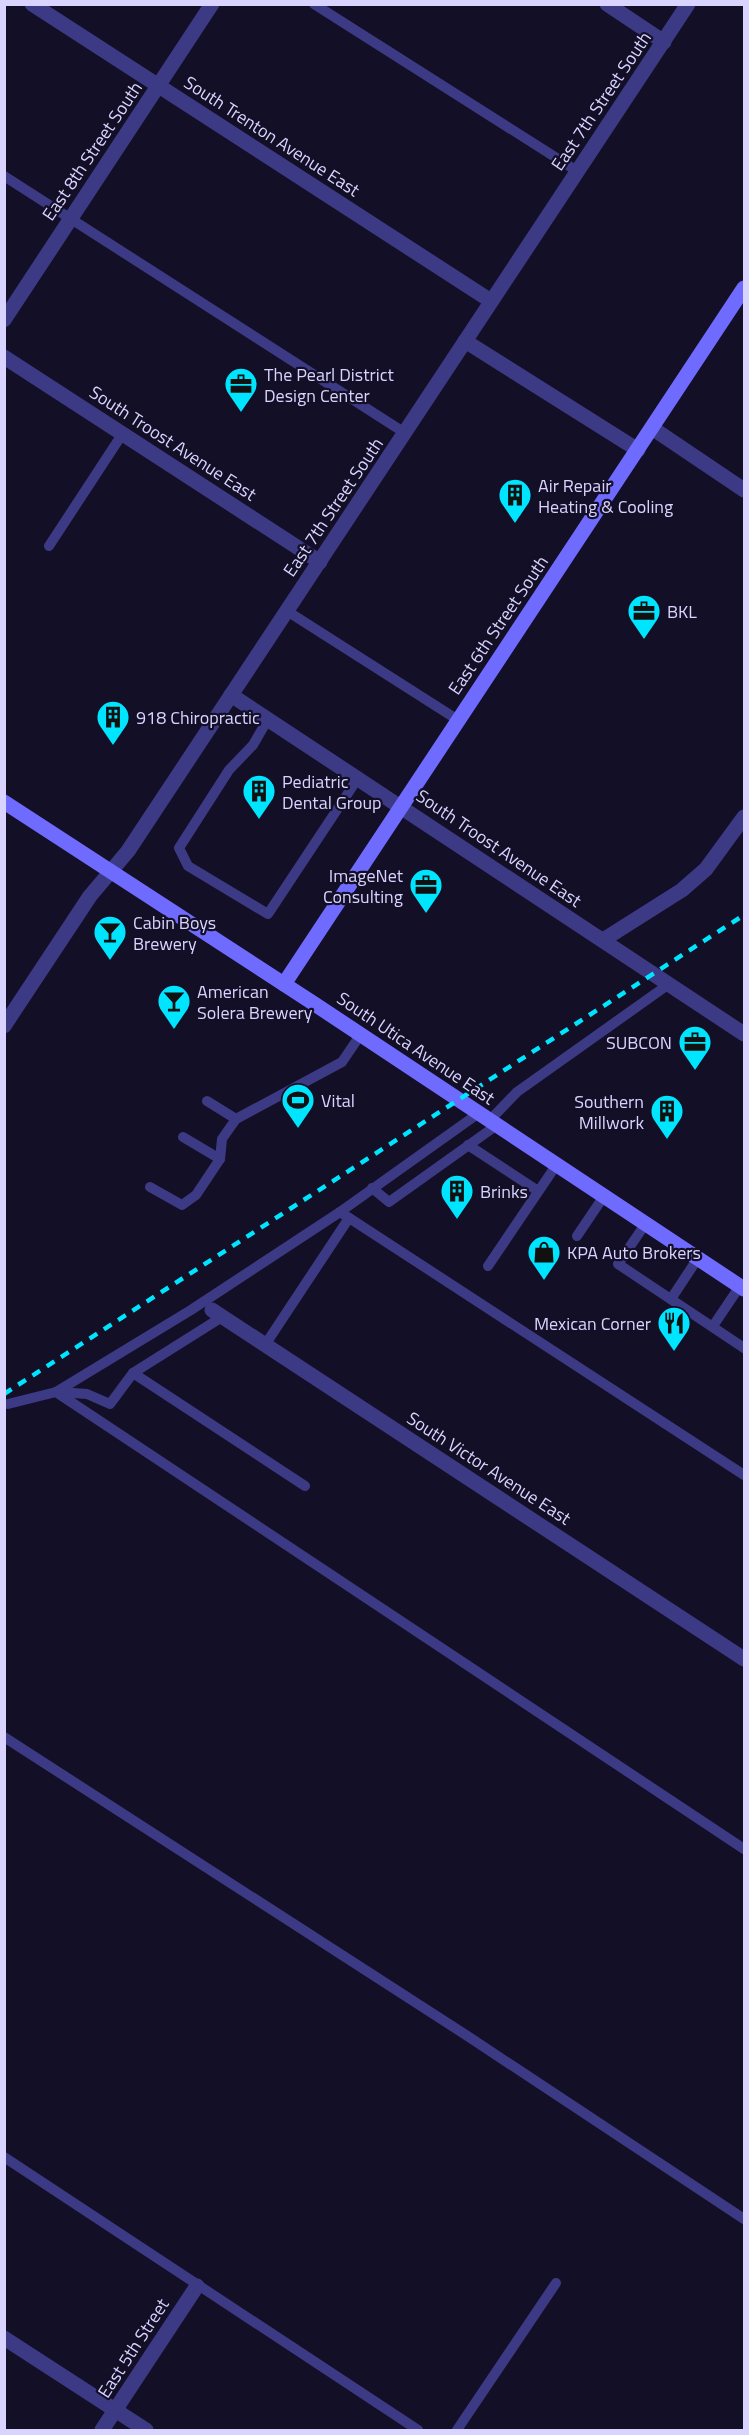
<svg xmlns="http://www.w3.org/2000/svg" width="749" height="2435" font-family="'Titillium Web',sans-serif">
	<rect width="100%" height="100%" fill="#130f26"/>
	<g fill="none" stroke-linecap="round" stroke-linejoin="round">
		<g stroke="#3d3a85" stroke-width="10">
			<path d="M314 4 577 171"/>
			<path d="M4 176 405 433"/>
			<path d="M49 546 123 433"/>
			<path d="M287 611 458 720"/>
			<path d="M268 719 253 745 229 770 179 848 188 866 268 914 358 778"/>
			<path d="M207 1101 236 1119"/>
			<path d="M490 1120 517 1092 669 984"/>
			<path d="M183 1137 220 1159"/>
			<path d="M468 1145 538 1191"/>
			<path d="M150 1187 182 1205 196 1195 220 1159 222 1139 236 1119 342 1062 361 1034"/>
			<path d="M372 1188 389 1202 497 1125"/>
			<path d="M340 1212 744 1475"/>
			<path d="M646 1223 618 1264 744 1348"/>
			<path d="M577 1236 604 1196"/>
			<path d="M488 1266 557 1164"/>
			<path d="M671 1299 698 1258"/>
			<path d="M713 1326 740 1286"/>
			<path d="M265 1345 349 1218"/>
			<path d="M133 1373 305 1486"/>
			<path d="M56 1392 744 1849"/>
			<path d="M59 1392 87 1394 110 1404 133 1373 222 1317"/>
			<path d="M8 1404 56 1392 191 1310 340 1212 479 1113"/>
			<path d="M4 1737 469 2037 744 2219"/>
			<path d="M4 2157 418 2430"/>
			<path d="M457 2430 556 2283"/>
		</g>
		<g stroke="#3d3a85" stroke-width="15">
			<path d="M32 4 491 301"/>
			<path d="M607 4 664 42"/>
			<path d="M4 320 212 4"/>
			<path d="M465 341 638 450"/>
			<path d="M4 357 320 562"/>
			<path d="M652 428 744 490"/>
			<path d="M231 695 744 1034"/>
			<path d="M603 940 682 890 706 869 744 817"/>
			<path d="M4 1026 90 896 128 851 688 4"/>
			<path d="M212 1310 744 1659"/>
			<path d="M4 2338 146 2430"/>
			<path d="M102 2430 197 2286"/>
		</g>
		<g stroke="#6f6bff" stroke-width="15">
			<path d="M4 802 313 1003 744 1289"/>
			<path d="M284 984 744 288"/>
		</g>
		<path stroke="#00e5ff" stroke-width="4.5" stroke-dasharray="9 8" stroke-linecap="butt" d="M4 1394 744 915"/>
	</g>
	<defs>
		<symbol id="office-pin" viewBox="-11 -11 22 30"><path d="M0 17L-7.5 6A9.5 9.5 0 1 1 7.5 6Z" fill="#00e5ff" stroke="#130f26"/><path d="M-6-3h4V-5.5h4V-3h4V5H-6ZM-1-4.5V-3h2v-1.5ZM-6 0V1H6V0Z" fill="#111"/></symbol>
		<symbol id="building-pin" viewBox="-11 -11 22 30"><path d="M0 17L-7.5 6A9.5 9.5 0 1 1 7.5 6Z" fill="#00e5ff" stroke="#130f26"/><path d="M-4-6H4V6H1V3H-1V6H-4ZM-2.5-4.3h1.7v1.8h-1.7ZM.8-4.3h1.7v1.8H.8ZM-2.5-1h1.7V.8h-1.7ZM.8-1h1.7V.8H.8Z" fill="#111"/></symbol>
		<symbol id="bar-pin" viewBox="-11 -11 22 30"><path d="M0 17L-7.5 6A9.5 9.5 0 1 1 7.5 6Z" fill="#00e5ff" stroke="#130f26"/><path d="M-6-5H6L.8 .8V4.5H3.5V6h-7V4.5H-.8V.8Z" fill="#111"/></symbol>
		<symbol id="stadium-pin" viewBox="-11 -11 22 30"><path d="M0 17L-7.5 6A9.5 9.5 0 1 1 7.5 6Z" fill="#00e5ff" stroke="#130f26"/><path d="M0-5a6.5 5 0 1 0 0 10a6.5 5 0 1 0 0-10ZM-3.5-1.8h7v3.6h-7Z" fill="#111"/></symbol>
		<symbol id="shop-pin" viewBox="-11 -11 22 30"><path d="M0 17L-7.5 6A9.5 9.5 0 1 1 7.5 6Z" fill="#00e5ff" stroke="#130f26"/><path d="M-5-2.5h2.3a2.7 3.5 0 0 1 5.4 0H5L5.5 6h-11ZM-1.5-2.5h3a1.5 2.3 0 0 0-3 0Z" fill="#111"/></symbol>
		<symbol id="restaurant-pin" viewBox="-11 -11 22 30"><path d="M0 17L-7.5 6A9.5 9.5 0 1 1 7.5 6Z" fill="#00e5ff" stroke="#130f26"/><path d="M-5-6h1v4h1v-4h1v4h1v-4h1v5L-1.5 .5V6h-2V.5L-5-1ZM5-6V6H3V1.5H1.5Q1.5-4 5-6Z" fill="#111"/></symbol>
	</defs>
	<g fill-rule="evenodd">
		<use href="#office-pin" x="222" y="365" width="38" height="52"/>
		<use href="#building-pin" x="496" y="476" width="38" height="52"/>
		<use href="#office-pin" x="625" y="592" width="38" height="52"/>
		<use href="#building-pin" x="94" y="698" width="38" height="52"/>
		<use href="#building-pin" x="240" y="772" width="38" height="52"/>
		<use href="#office-pin" x="407" y="866" width="38" height="52"/>
		<use href="#bar-pin" x="91" y="913" width="38" height="52"/>
		<use href="#bar-pin" x="155" y="982" width="38" height="52"/>
		<use href="#office-pin" x="676" y="1023" width="38" height="52"/>
		<use href="#stadium-pin" x="279" y="1081" width="38" height="52"/>
		<use href="#building-pin" x="648" y="1092" width="38" height="52"/>
		<use href="#building-pin" x="438" y="1172" width="38" height="52"/>
		<use href="#shop-pin" x="525" y="1233" width="38" height="52"/>
		<use href="#restaurant-pin" x="655" y="1304" width="38" height="52"/>
	</g>
	<g text-anchor="middle" dominant-baseline="central" stroke-width="4.5" stroke-linejoin="round" paint-order="stroke">
		<g font-size="18" fill="#d9d4ff" stroke="#130f26">
			<text transform="translate(601 101) rotate(-56)">East 7th Street South</text>
			<text transform="translate(272 136) rotate(33)">South Trenton Avenue East</text>
			<text transform="translate(92 151) rotate(-56)">East 8th Street South</text>
			<text transform="translate(173 443) rotate(33)">South Troost Avenue East</text>
			<text transform="translate(333 507) rotate(-56)">East 7th Street South</text>
			<text transform="translate(498 625) rotate(-56)">East 6th Street South</text>
			<text transform="translate(499 848) rotate(34)">South Troost Avenue East</text>
			<text transform="translate(416 1048) rotate(34)">South Utica Avenue East</text>
			<text transform="translate(489 1468) rotate(33)">South Victor Avenue East</text>
			<text transform="translate(133 2348) rotate(-57)">East 5th Street</text>
		</g>
		<g font-size="18" fill="#d9d4ff" stroke="#130f26" text-anchor="start">
			<text x="264" y="374">The Pearl District<tspan x="264" dy="21">Design Center</tspan></text>
			<text x="538" y="485">Air Repair<tspan x="538" dy="21">Heating &amp; Cooling</tspan></text>
			<text x="667" y="611">BKL</text>
			<text x="136" y="717">918 Chiropractic</text>
			<text x="282" y="781">Pediatric<tspan x="282" dy="21">Dental Group</tspan></text>
			<text x="403" y="875" text-anchor="end">ImageNet<tspan x="403" dy="21">Consulting</tspan></text>
			<text x="133" y="922">Cabin Boys<tspan x="133" dy="21">Brewery</tspan></text>
			<text x="197" y="991">American<tspan x="197" dy="21">Solera Brewery</tspan></text>
			<text x="672" y="1042" text-anchor="end">SUBCON</text>
			<text x="321" y="1100">Vital</text>
			<text x="644" y="1101" text-anchor="end">Southern<tspan x="644" dy="21">Millwork</tspan></text>
			<text x="480" y="1191">Brinks</text>
			<text x="567" y="1252">KPA Auto Brokers</text>
			<text x="651" y="1323" text-anchor="end">Mexican Corner</text>
		</g>
	</g>
	<rect width="749" height="2435" fill="none" stroke="#d9d4ff" stroke-width="12"/>
</svg>
